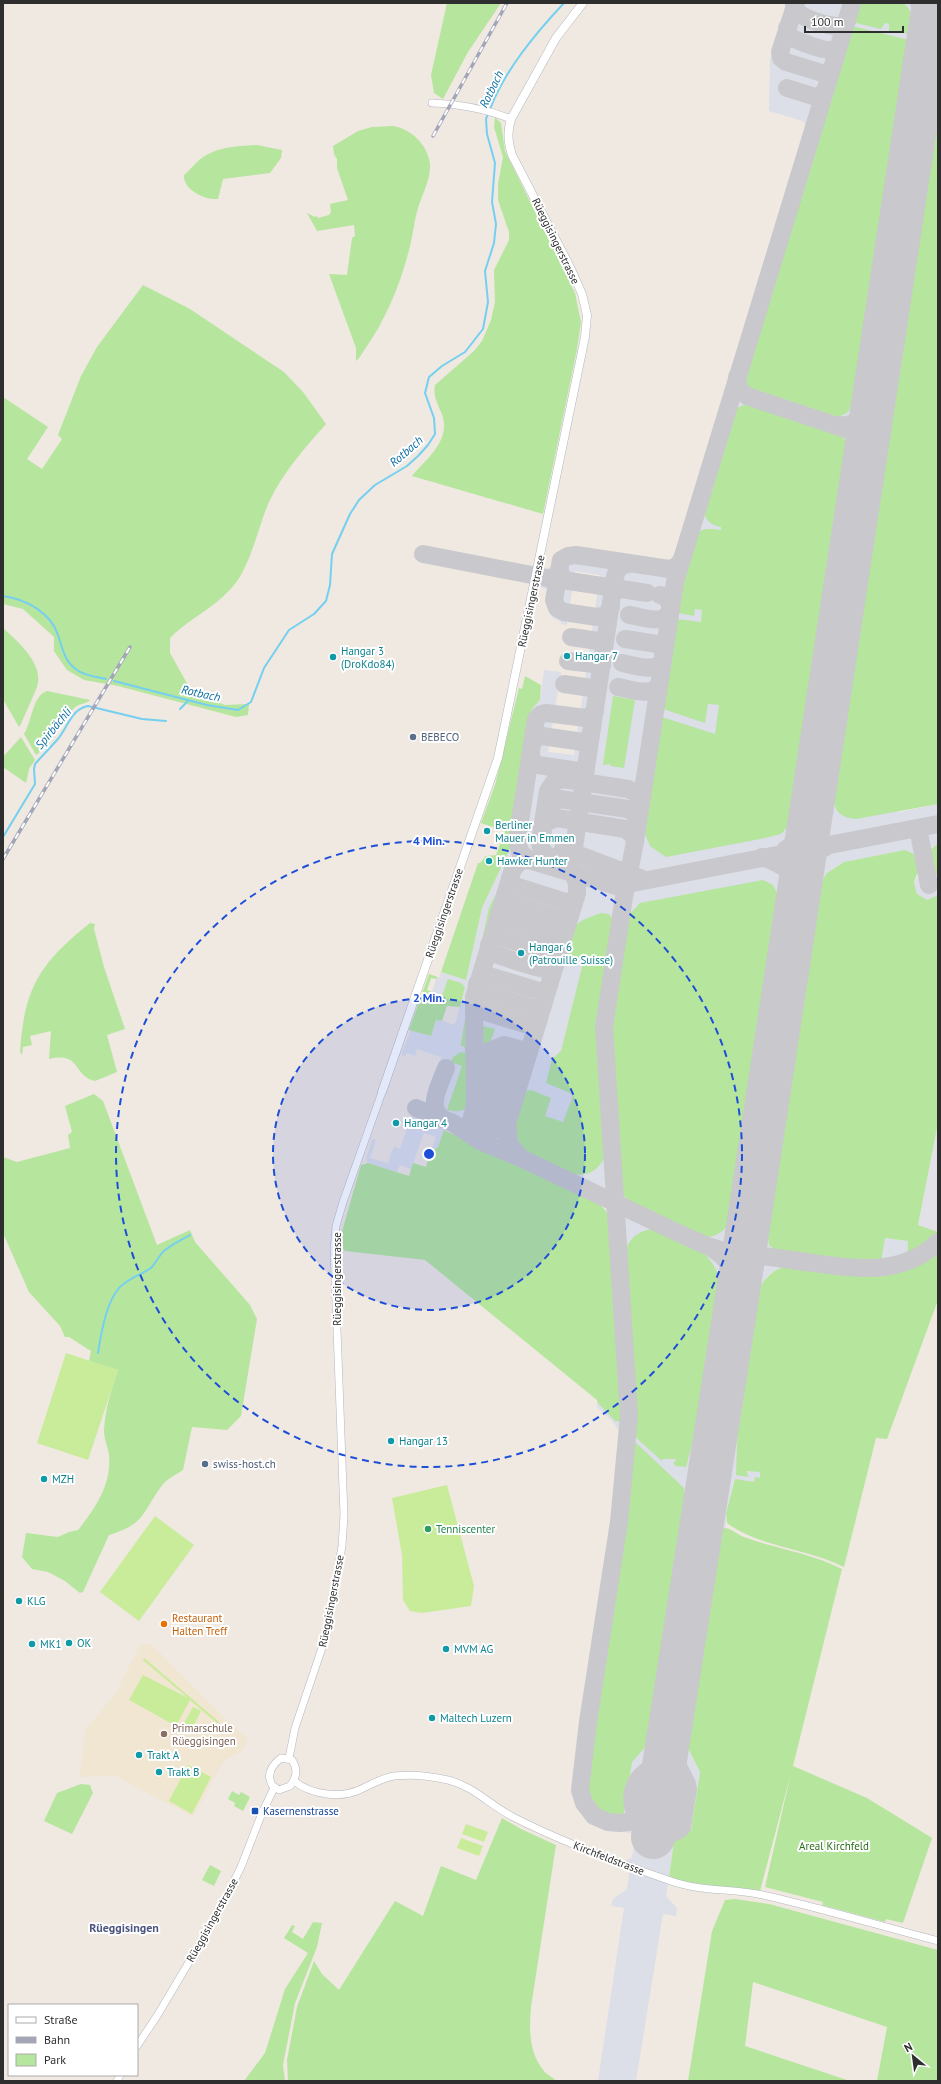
<svg xmlns="http://www.w3.org/2000/svg" width="941" height="2084" font-family="'PT Sans',sans-serif">
	<rect width="100%" height="100%" fill="#efe9e1"/>
	<path fill="#e3e1e8" d="M938 1123V1232L918 1225Z"/>
	<path fill="#f0e6d1" d="M151 1644 228 1722 248 1739 241 1752 224 1760 193 1817 114 1775 80 1777 85 1730 115 1695 140 1645Z"/>
	<path fill="#dcdee8" d="M788 3H938V110L834 794 900 812 938 804V844L933 846 930 851 929 857 931 871 938 875V895L927 900 917 894 914 883 920 873 900 851 844 862 832 869 819 885 767 1240 778 1252 863 1263 881 1262 885 1238 908 1241 907 1254 925 1246 938 1232V1249L924 1262 895 1274 866 1276 793 1266 781 1268 769 1274 756 1293 736 1475 749 1472 747 1470 760 1472V1478L754 1482 734 1480 726 1513V1528H722L688 1748 700 1772 691 1830 674 1841 666 1896 677 1908 676 1916 663 1914 636 2081H598L624 1908 611 1906 613 1899 627 1889 630 1869 624 1867 626 1861 632 1857 636 1834 604 1829 590 1821 579 1811 573 1791 619 1492 623 1437 614 1423 597 1407V1402L615 1421 624 1405 612 1226 605 1208 594 1198 445 1130 438 1147 435 1149 432 1157 429 1156 436 1137 424 1133 411 1169 400 1165 397 1172 368 1163 366 1159 372 1139 376 1140 370 1158 388 1163 394 1146 400 1149 416 1103 425 1105 441 1057 417 1049 415 1056 407 1053 405 1056 401 1055 411 1030 430 1036 437 1019 455 1025 465 987 463 985 442 996 432 992 436 979 439 978 441 972 466 980 482 908 511 846 532 709 540 700 544 670 561 672 548 752 574 755 600 575 575 571 567 625 561 624V622L552 617 549 612V590L540 587 542 572 545 569 553 567 559 553 568 549 659 563 671 560 678 549 807 132V126L803 121 769 111 770 60Z"/>
	<g fill="#b6e59e">
		<path d="M447 3H501L468 52 443 99 434 93 431 75Z"/>
		<path d="M857 3H903C914 11 912 22 910 34L889 31V24L885 23 881 29 852 22Z"/>
		<path d="M852 26 909 40 854 404 847 413 836 418 755 393C746 387 743 380 744 370Z"/>
		<path d="M938 110V804L856 819C840 818 832 810 834 794Z"/>
		<path d="M495 117 501 123 505 151 575 293 581 322 577 349 543 514 412 476C427 458 453 439 441 412 437 403 433 395 435 385L474 351 482 341 491 320 495 302 494 270 509 240V232L498 200V184L503 157 494 127Z"/>
		<path d="M393 126C411 129 428 145 430 164 431 179 422 195 418 208 414 221 413 236 409 250 400 285 386 319 365 349 362 353 360 358 356 361V348L329 274 347 275 352 238 355 236 354 225 317 231 307 213 315 217 317 216 318 218 329 215 331 212 330 204 348 200 337 168V159L334 154 333 146 358 131 372 127Z"/>
		<path d="M257 145 282 150 281 158 270 173 223 179 218 199C205 200 183 190 184 175 189 171 193 166 197 162 213 147 236 146 257 145Z"/>
		<path d="M143 285 190 309 284 372 303 392 326 424C304 449 283 472 269 502 259 525 254 551 242 573 226 603 193 615 170 638V653L189 687 197 694 225 705 249 704 248 715 236 717 118 686 84 680 67 670 54 651V637L23 609 3 604V397L48 427 27 459 42 469 62 439 58 435 81 376 97 347Z"/>
		<path d="M747 403 836 430 846 441 847 447 790 824 781 834 765 838 666 857 650 846 645 834 662 717 715 734 719 705 708 704 705 723 663 709 677 619 701 622 702 610 695 609 694 616 678 613C680 597 685 546 695 535 702 527 711 529 721 530V527C709 525 704 518 702 507L731 415 735 409Z"/>
		<path d="M3 628C17 641 45 664 37 687 32 699 26 712 21 724L19 727 3 699Z"/>
		<path d="M525 676 541 685 540 700 532 709 511 846 482 908 466 980 441 972 478 863H480L486 856 496 855 505 831 481 823 495 785 519 688 522 689Z"/>
		<path d="M47 691 90 700C87 704 79 703 74 708 58 724 57 741 36 755L24 734C32 722 32 696 47 691Z"/>
		<path d="M613 696 635 700 624 768 610 766V764L603 765Z"/>
		<path d="M21 737 35 760 29 769 26 783 3 767V757Z"/>
		<path d="M938 844V875L931 871C930 860 926 849 938 844Z"/>
		<path d="M905 850 916 855C924 869 917 871 914 883L917 894 927 900 938 895V1123L918 1225 938 1232C929 1242 920 1251 907 1255L908 1241 885 1238 881 1262 863 1263 778 1252 769 1245 767 1233 819 885 827 873 844 862Z"/>
		<path d="M505 876 475 977H474L489 908Z"/>
		<path d="M763 880 773 885 779 897 728 1225C719 1237 708 1239 694 1235L630 1204 619 1189 609 1039 624 929 627 917 640 903Z"/>
		<path d="M601 913 609 914 613 920 614 925 599 1029 606 1156C601 1164 595 1172 586 1174 574 1177 564 1171 553 1167 546 1163 535 1160 529 1155 508 1139 511 1111 525 1091L531 1090 551 1098 545 1116 563 1122 573 1096 570 1093 546 1083 552 1059 561 1051 582 967 581 958 565 954C573 925 572 923 601 913Z"/>
		<path d="M90 923 95 924 94 929 104 967 125 1029 107 1035 117 1072 95 1081C73 1076 81 1051 49 1059L51 1031 30 1036 32 1045 23 1047 22 1055 20 1052C24 988 40 963 90 923Z"/>
		<path d="M429 974 438 977 436 979 431 978 427 990 442 996 448 979 461 983 465 987 460 1007 447 1006 442 1021 436 1020 431 1036 409 1030Z"/>
		<path d="M465 1019 469 1021V1050L461 1045Z"/>
		<path d="M483 1026 495 1029 488 1048C477 1047 479 1038 479 1030Z"/>
		<path d="M461 1052 469 1054 470 1105C463 1112 457 1112 447 1110L462 1066 451 1062 453 1057Z"/>
		<path d="M94 1094 103 1101 157 1245 190 1230 195 1242 250 1305 257 1319 241 1416 227 1430 192 1427 183 1470C177 1474 167 1479 163 1484 142 1512 146 1524 109 1535L83 1592 80 1593 65 1581 48 1572 32 1569 22 1557 26 1533 58 1537 69 1532 78 1530C95 1509 112 1484 109 1455 108 1447 104 1439 104 1431 105 1409 111 1391 118 1370L89 1361 91 1351 69 1337H65L60 1326 29 1292 3 1233V1157L17 1162 70 1148 68 1135 72 1132 65 1106Z"/>
		<path d="M444 1130 594 1198 606 1211 612 1226 624 1422 615 1421 597 1402V1400L425 1260 345 1251 340 1246 339 1242 361 1165 368 1163 409 1176 413 1163 426 1167 429 1156 432 1157 435 1149 438 1147Z"/>
		<path d="M652 1229C681 1235 715 1251 720 1283L700 1415 686 1467 675 1466 673 1462H675L676 1459H663L662 1461 633 1435 624 1256C628 1239 636 1232 652 1229Z"/>
		<path d="M938 1249V1300L887 1439 876 1438 844 1567C807 1548 759 1547 727 1523L726 1513 735 1479 754 1482 755 1477 760 1478V1472L747 1471 748 1477 736 1475 738 1422 756 1293C763 1282 769 1272 781 1268 793 1264 806 1267 818 1269 865 1276 900 1284 938 1249Z"/>
		<path d="M633 1440 684 1488 685 1513 649 1743 632 1762 624 1813C604 1821 587 1805 584 1786L631 1481Z"/>
		<path d="M722 1528C731 1527 736 1534 744 1537 776 1549 811 1553 842 1569L793 1766 867 1798 932 1838 903 1923 886 1919 885 1922 822 1905 823 1902 765 1887 791 1773 760 1891 689 1883 669 1877 674 1841 691 1830 700 1772 688 1748Z"/>
		<path d="M81 1784 90 1785 93 1793 72 1834 44 1821 57 1793Z"/>
		<path d="M232 1791 239 1795 241 1792 250 1797 243 1811 234 1806 235 1803 228 1799Z"/>
		<path d="M502 1818 521 1829 556 1845 531 2007C529 2030 529 2053 544 2071 547 2075 553 2077 556 2081H288L287 2060 297 2007 314 1961 322 1974 339 1990 395 1901 423 1916 441 1866 476 1880Z"/>
		<path d="M210 1865 221 1871 214 1886 202 1880Z"/>
		<path d="M735 1899 769 1904 938 1950V2081H877L887 2027 753 1982 745 2046 850 2081H688L712 1931 725 1900Z"/>
		<path d="M313 1922 322 1923 317 1947 295 2003 283 2065 285 2081H244L265 2053 285 1989 308 1953 284 1938 292 1925 295 1926 292 1932 303 1939Z"/>
	</g>
	<g fill="#c9ec9a">
		<path d="M66 1353 118 1370 88 1460 37 1443Z"/>
		<path d="M447 1485 474 1586 471 1606 422 1613 410 1611 403 1600 402 1555 392 1498Z"/>
		<path d="M155 1516 194 1545 139 1621 100 1592Z"/>
		<path d="M144 1658 219 1722 217 1723 190 1700 176 1726 129 1700 143 1675 188 1698 143 1660Z"/>
		<path d="M193 1707 201 1711 193 1727 184 1723Z"/>
		<path d="M188 1765 211 1777 192 1814 169 1801Z"/>
		<path d="M466 1824 488 1832 484 1842 462 1834Z"/>
		<path d="M461 1838 483 1846 479 1856 457 1848Z"/>
	</g>
	<g fill="none" stroke-linecap="round" stroke-linejoin="round">
		<g stroke="#75cff0" stroke-width="2">
			<path d="M490 109C505 70 535 34 564 3"/>
			<path d="M3 596C26 599 51 613 58 635 63 649 64 661 77 670 85 676 97 677 106 679"/>
			<path d="M114 681 207 705 238 710 251 702 264 668 289 630 314 614 326 601 330 585 332 554 350 514 359 500 375 485 407 466 418 456 428 445 435 434 434 418 425 393 429 377 442 366 465 352 483 329 488 302 485 271 494 243 496 224 492 202 495 163 487 134 486 119 488 114"/>
			<path d="M180 709 188 701"/>
			<path d="M3 837 35 784 34 769 35 764C42 756 50 748 57 740 67 729 71 709 88 706L142 719 166 721"/>
			<path d="M98 1353C101 1334 107 1294 125 1283 133 1277 142 1274 151 1268 155 1264 158 1258 162 1253 170 1245 180 1241 190 1235"/>
		</g>
		<g stroke="#c9c8cc" stroke-width="18">
			<path d="M796 3 780 52 781 58 786 62 822 73H827L832 68"/>
			<path d="M919 3 928 15 930 31"/>
			<path d="M794 7C797 18 833 29 843 25L847 21"/>
			<path d="M787 28 790 37C798 41 823 51 831 50 835 50 837 48 839 45"/>
			<path d="M787 88 816 97 820 96 825 91"/>
			<path d="M737 377 739 389 747 396 849 430C863 442 864 454 863 471"/>
			<path d="M838 425C855 427 867 416 874 402"/>
			<path d="M423 554 547 578H554L558 575"/>
			<path d="M559 570 562 577 569 581 647 593"/>
			<path d="M611 607 606 615 597 617 564 612 557 608 554 600 561 560 568 556 576 555 669 569 676 567 680 562"/>
			<path d="M629 615C638 616 651 621 660 619 675 616 672 598 660 595"/>
			<path d="M571 637 605 642"/>
			<path d="M625 639 657 644 661 647 664 654"/>
			<path d="M568 661 602 665"/>
			<path d="M622 663C633 665 657 674 663 660"/>
			<path d="M564 684 598 689"/>
			<path d="M618 687C630 689 653 698 659 684"/>
			<path d="M532 743 536 738 542 736 583 742 588 740 591 733"/>
			<path d="M531 755 532 761 538 765 579 771"/>
			<path d="M545 813 551 804 560 799 628 809 635 814 638 822"/>
			<path d="M918 828 929 885"/>
			<path d="M543 834 542 829 546 822 557 818 625 829 633 835 635 842"/>
			<path d="M563 849 640 878"/>
			<path d="M785 850 804 836 810 820"/>
			<path d="M762 857C781 864 795 871 799 891"/>
			<path d="M529 860 520 852 517 840 536 719 541 714 546 713 586 718 591 716 595 710"/>
			<path d="M564 861 546 855 541 848 540 842 548 791 554 782 563 779 628 789 636 793 641 802"/>
			<path d="M802 875C806 860 812 853 826 847"/>
			<path d="M510 878 512 885 566 902 572 901 576 897"/>
			<path d="M505 895 507 902 560 919 570 915"/>
			<path d="M500 912 502 919 558 936 565 932"/>
			<path d="M495 928 497 936 554 953 560 949"/>
			<path d="M489 945 492 953C504 957 536 969 547 969 551 969 553 968 555 965"/>
			<path d="M483 968V972L486 975 539 991H544L548 987"/>
			<path d="M477 984 478 989 481 992 533 1008 540 1007 543 1004"/>
			<path d="M474 1005 476 1009 528 1025 534 1024 538 1020"/>
			<path d="M474 1050 521 1064 525 1061"/>
			<path d="M485 1053 504 1045 526 1051 529 1050"/>
			<path d="M475 1065 517 1077 521 1075"/>
			<path d="M475 1079 513 1090 518 1087"/>
			<path d="M475 1093 509 1104 513 1102"/>
			<path d="M475 1107 506 1117 510 1115"/>
			<path d="M416 1108 453 1123 480 1141 521 1158 674 1231 705 1245 724 1251C751 1254 778 1258 806 1262 851 1268 901 1278 938 1242"/>
			<path d="M442 1118C426 1107 441 1082 446 1068"/>
			<path d="M471 1121 501 1130 507 1124"/>
			<path d="M472 1136 469 1129 475 1105 474 997 513 869 520 861 529 860 617 886 938 824"/>
			<path d="M521 1158 509 1144 507 1124 577 893V884L571 867 615 576 619 567 628 564"/>
			<path d="M711 1248C728 1258 738 1272 738 1292"/>
			<path d="M724 1251C738 1250 743 1238 748 1227"/>
			<path d="M666 1754C663 1763 655 1765 648 1770 632 1781 628 1800 637 1816 641 1825 652 1832 662 1833 669 1834 677 1833 682 1827L688 1789 687 1784 670 1750 668 1742"/>
			<path d="M662 1788 649 1811 635 1821 620 1823 608 1822 594 1816 584 1803 580 1790 588 1722 619 1522 629 1416 604 1027 623 903 635 842 675 582 852 3"/>
		</g>
		<path stroke="#c9c8cc" stroke-width="44" d="M653 1837 748 1227 934 3"/>
		<defs>
			<g id="tertiary">
				<path d="M432 103C459 104 486 109 511 119"/>
				<path d="M281 1758 292 1760C298 1769 297 1777 290 1786L279 1790 272 1785C266 1774 272 1765 281 1758Z"/>
				<path d="M289 1758 295 1728 327 1633 342 1546 344 1515 334 1250 336 1226 343 1202 382 1092"/>
				<path d="M294 1781C310 1794 339 1799 359 1790 371 1785 381 1778 394 1776 411 1774 431 1776 448 1780 473 1786 490 1805 513 1817 562 1842 616 1862 668 1880 700 1892 730 1888 763 1895 821 1908 880 1926 938 1941"/>
				<path d="M137 2046 157 2016 217 1915 241 1867 262 1813 274 1788"/>
				<path d="M117 2081 120 2075"/>
			</g>
			<path id="secondary" d="M382 1092 498 758 585 337 587 315 582 294 570 267 512 155C508 142 507 132 511 119L556 38 583 3"/>
		</defs>
		<use href="#tertiary" stroke="#b4b7c1" stroke-width="8"/>
		<use href="#secondary" stroke="#b4b7c1" stroke-width="9"/>
		<use href="#tertiary" stroke="#fff" stroke-width="7"/>
		<use href="#secondary" stroke="#fff" stroke-width="8"/>
		<defs>
			<g id="rail">
				<path d="M433 136 507 3"/>
				<path d="M3 859 130 647"/>
			</g>
		</defs>
		<use href="#rail" stroke="#a3a6b8" stroke-width="3.5"/>
		<use href="#rail" stroke="#fff" stroke-width="2" stroke-dasharray="6" stroke-linecap="butt"/>
	</g>
	<circle cx="429" cy="1154" r="156" fill="#1d4ed8" fill-opacity=".12"/>
	<g fill="none" stroke="#1d4ed8" stroke-width="2" stroke-dasharray="7 5">
		<circle cx="429" cy="1154" r="156"/>
		<circle cx="429" cy="1154" r="313"/>
	</g>
	<g fill="#0f9aa8" stroke="#fff" stroke-width="1.5">
		<circle cx="567" cy="656" r="4"/>
		<circle cx="333" cy="657" r="4"/>
		<circle cx="487" cy="831" r="4"/>
		<circle cx="489" cy="861" r="4"/>
		<circle cx="521" cy="953" r="4"/>
		<circle cx="396" cy="1123" r="4"/>
		<circle cx="391" cy="1441" r="4"/>
		<circle cx="44" cy="1479" r="4"/>
		<circle cx="19" cy="1601" r="4"/>
		<circle cx="69" cy="1643" r="4"/>
		<circle cx="32" cy="1644" r="4"/>
		<circle cx="446" cy="1649" r="4"/>
		<circle cx="432" cy="1718" r="4"/>
		<circle cx="139" cy="1755" r="4"/>
		<circle cx="159" cy="1772" r="4"/>
	</g>
	<g fill="#5c6f8a" stroke="#fff" stroke-width="1.5">
		<circle cx="413" cy="737" r="4"/>
		<circle cx="205" cy="1464" r="4"/>
	</g>
	<circle fill="#2e9e5b" stroke="#fff" stroke-width="1.5" cx="428" cy="1529" r="4"/>
	<circle fill="#e8710a" stroke="#fff" stroke-width="1.5" cx="164" cy="1624" r="4"/>
	<circle fill="#8d6e63" stroke="#fff" stroke-width="1.5" cx="164" cy="1734" r="4"/>
	<rect fill="#1a4fb4" stroke="#fff" stroke-width="1.5" x="251" y="1807" width="8" height="8" rx="2"/>
	<g text-anchor="middle" dominant-baseline="central" stroke-width="4" stroke-linejoin="round" paint-order="stroke">
		<g font-size="11" fill="#2e2e2e" stroke="#fff">
			<text transform="translate(556 241) rotate(64)">Rüeggisingerstrasse</text>
			<text transform="translate(531 601) rotate(-78)">Rüeggisingerstrasse</text>
			<text transform="translate(444 913) rotate(-71)">Rüeggisingerstrasse</text>
			<text transform="translate(337 1279) rotate(-90)">Rüeggisingerstrasse</text>
			<text transform="translate(331 1601) rotate(-79)">Rüeggisingerstrasse</text>
			<text transform="translate(609 1858) rotate(21)">Kirchfeldstrasse</text>
			<text transform="translate(212 1920) rotate(-61)">Rüeggisingerstrasse</text>
		</g>
		<g font-size="11" fill="#0d838f" stroke="#fff" text-anchor="start">
			<text x="341" y="651">Hangar 3<tspan x="341" dy="13">(DroKdo84)</tspan></text>
			<text x="575" y="656">Hangar 7</text>
			<text x="495" y="825">Berliner<tspan x="495" dy="13">Mauer in Emmen</tspan></text>
			<text x="497" y="861">Hawker Hunter</text>
			<text x="529" y="947">Hangar 6<tspan x="529" dy="13">(Patrouille Suisse)</tspan></text>
			<text x="404" y="1123">Hangar 4</text>
			<text x="399" y="1441">Hangar 13</text>
			<text x="52" y="1479">MZH</text>
			<text x="27" y="1601">KLG</text>
			<text x="77" y="1643">OK</text>
			<text x="40" y="1644">MK1</text>
			<text x="454" y="1649">MVM AG</text>
			<text x="440" y="1718">Maltech Luzern</text>
			<text x="147" y="1755">Trakt A</text>
			<text x="167" y="1772">Trakt B</text>
		</g>
		<g font-size="11" fill="#4e5e75" stroke="#fff" text-anchor="start">
			<text x="421" y="737">BEBECO</text>
			<text x="213" y="1464">swiss-host.ch</text>
		</g>
		<g font-size="11" fill="#27864d" stroke="#fff" text-anchor="start">
			<text x="436" y="1529">Tenniscenter</text>
		</g>
		<g font-size="11" fill="#c56008" stroke="#fff" text-anchor="start">
			<text x="172" y="1618">Restaurant<tspan x="172" dy="13">Halten Treff</tspan></text>
		</g>
		<g font-size="11" fill="#785e54" stroke="#fff" text-anchor="start">
			<text x="172" y="1728">Primarschule<tspan x="172" dy="13">Rüeggisingen</tspan></text>
		</g>
		<g font-size="11" fill="#164399" stroke="#fff" text-anchor="start">
			<text x="263" y="1811">Kasernenstrasse</text>
		</g>
		<g font-size="11" fill="#2c6e1b" stroke="#fff">
			<text x="834" y="1846">Areal Kirchfeld</text>
		</g>
		<g font-size="12" font-style="italic" fill="#0d6fa3" stroke="#fff">
			<text transform="translate(491 89) rotate(-64)">Rotbach</text>
			<text transform="translate(406 451) rotate(-41)">Rotbach</text>
			<text transform="translate(201 693) rotate(12)">Rotbach</text>
			<text transform="translate(53 728) rotate(-51)">Spirbächli</text>
		</g>
		<g font-size="12" font-weight="bold" fill="#4d5680" stroke="#fff">
			<text x="124" y="1927">Rüeggisingen</text>
		</g>
	</g>
	<circle cx="429" cy="1154" r="6" fill="#1d4ed8" stroke="#fff" stroke-width="2"/>
	<g font-size="12" text-anchor="middle" font-weight="bold" fill="#1d4ed8" stroke="#fff" stroke-width="4" stroke-linejoin="round" paint-order="stroke">
		<text x="429" y="845">4 Min.</text>
		<text x="429" y="1002">2 Min.</text>
	</g>
	<rect width="941" height="2084" fill="none" stroke="#2e2e2e" stroke-width="8"/>
	<rect x="8" y="2004" width="130" height="72" fill="#ffffff" stroke="#ababab"/>
	<rect x="16" y="2017" width="20" height="6" fill="#ffffff" stroke="#ababab"/>
	<text x="44" y="2024" font-size="12" fill="#2e2e2e">Straße</text>
	<rect x="16" y="2037" width="20" height="6" fill="#a3a6b8" stroke="#ababab"/>
	<text x="44" y="2044" font-size="12" fill="#2e2e2e">Bahn</text>
	<rect x="16" y="2054" width="20" height="12" fill="#b6e59e" stroke="#ababab"/>
	<text x="44" y="2064" font-size="12" fill="#2e2e2e">Park</text>
	<g transform="translate(913 2056) rotate(331)" stroke="#ffffff" stroke-width="3" paint-order="stroke">
	<path d="M0-3L7 15L0 10L-7 15Z" fill="#2e2e2e"/>
	<text y="-6" font-size="11" font-weight="bold" text-anchor="middle" fill="#2e2e2e">N</text>
	</g>
	<path d="M805 26v6h98v-6" fill="none" stroke="#2e2e2e" stroke-width="2"/>
	<text x="811" y="26" font-size="12" fill="#2e2e2e" stroke="#ffffff" stroke-width="3" paint-order="stroke">100 m</text>
</svg>
